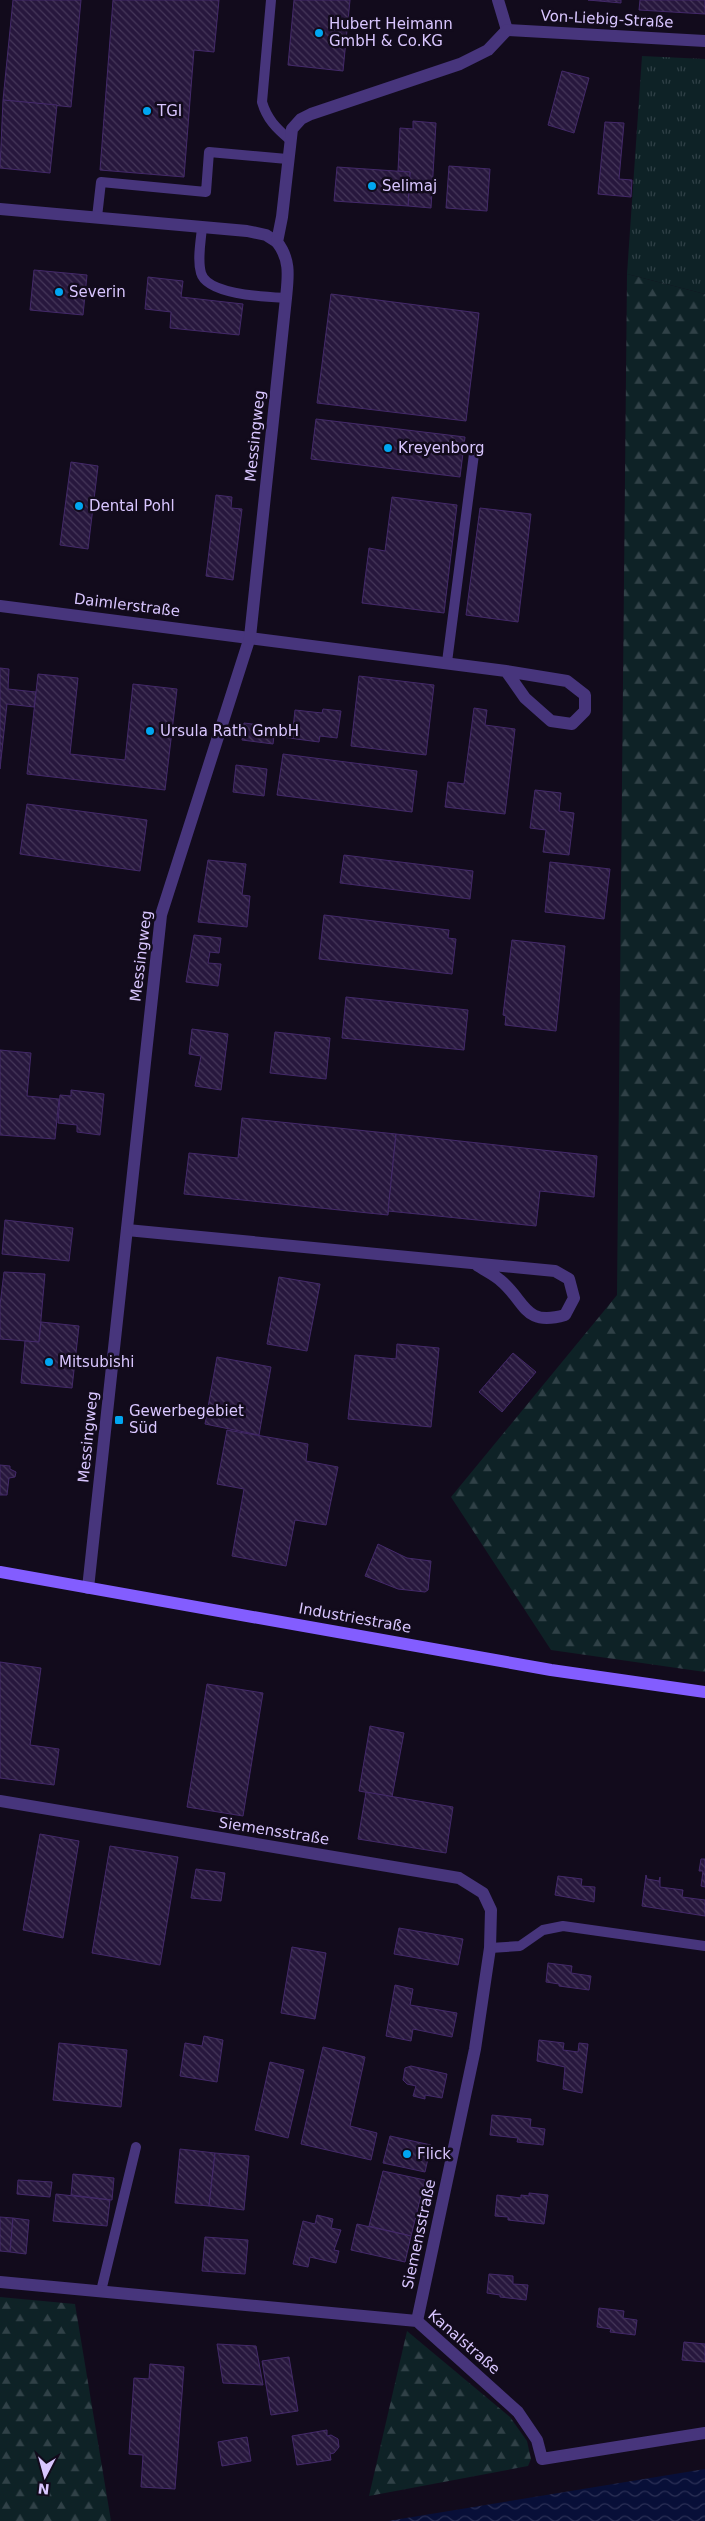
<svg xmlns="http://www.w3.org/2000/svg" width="705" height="2521" font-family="'DejaVu Sans',sans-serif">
  <defs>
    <pattern id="grass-tufts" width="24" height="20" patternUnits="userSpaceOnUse" patternTransform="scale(1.25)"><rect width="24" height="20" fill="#0e2226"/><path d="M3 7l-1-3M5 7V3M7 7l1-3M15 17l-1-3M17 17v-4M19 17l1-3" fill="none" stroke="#304147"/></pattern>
    <pattern id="forest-firs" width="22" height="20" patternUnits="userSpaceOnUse" patternTransform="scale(1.25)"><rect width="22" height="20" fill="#0e2226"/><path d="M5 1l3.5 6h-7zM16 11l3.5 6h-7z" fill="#304147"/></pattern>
    <pattern id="water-waves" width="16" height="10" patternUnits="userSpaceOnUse" patternTransform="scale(1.25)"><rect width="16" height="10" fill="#080f38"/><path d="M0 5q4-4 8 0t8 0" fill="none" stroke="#2b3056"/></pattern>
    <pattern id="building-back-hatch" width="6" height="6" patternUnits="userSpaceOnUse" patternTransform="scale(1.25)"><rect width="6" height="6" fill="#27173d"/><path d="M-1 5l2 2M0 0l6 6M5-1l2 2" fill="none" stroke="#46375a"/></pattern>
  </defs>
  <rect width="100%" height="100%" fill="#120b1c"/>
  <!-- grass -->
  <polygon fill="url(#grass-tufts)" points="642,56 705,59 705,294 627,274"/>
  <!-- forest -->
  <g fill="url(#forest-firs)">
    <polygon points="627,274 705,294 705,1672 551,1650 451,1497 617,1295"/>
    <polygon points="0,2297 75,2304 111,2521 0,2521"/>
    <polygon points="407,2331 510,2417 527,2441 531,2459 528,2466 369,2496"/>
  </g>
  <!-- water -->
  <polygon fill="url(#water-waves)" points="705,2469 705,2521 388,2521"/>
  <!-- building -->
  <g fill="url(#building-back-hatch)" stroke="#432969">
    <polygon points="13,0 81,0 71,107 3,100"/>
    <polygon points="113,0 219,0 214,52 194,50 184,177 100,170"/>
    <polygon points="294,0 350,0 343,71 288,65"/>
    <polygon points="588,0 621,0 621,3"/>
    <polygon points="640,0 705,0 705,14 639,10"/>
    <polygon points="562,71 589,78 574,133 548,125"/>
    <polygon points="3,100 57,105 50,173 0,168"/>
    <polygon points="413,121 436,123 431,208 408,206 410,172 398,171 400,128 413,129"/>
    <polygon points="605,122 624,123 619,179 632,180 631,197 598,194"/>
    <polygon points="449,166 490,169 487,211 446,208"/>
    <polygon points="337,167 410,172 408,206 334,201"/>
    <polygon points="34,270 87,275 83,315 30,310"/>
    <polygon points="148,277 183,281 181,297 243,304 239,335 170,328 171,312 145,309"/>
    <polygon points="331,294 479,313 466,421 317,403"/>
    <polygon points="316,419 465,437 460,477 311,459"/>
    <polygon points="71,462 98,466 88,549 60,545"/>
    <polygon points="216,495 232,497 231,508 242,509 233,580 206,576"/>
    <polygon points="392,497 457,505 444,613 362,603 369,548 385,551"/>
    <polygon points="480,508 531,514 518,622 466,615"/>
    <polygon points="0,668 9,669 8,689 36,692 34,707 7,704 0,769"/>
    <polygon points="38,674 78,678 70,754 125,760 133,684 177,689 165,790 27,774"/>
    <polygon points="359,676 434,685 426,755 351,746"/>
    <polygon points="474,708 487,710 485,725 515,729 505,814 445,807 448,782 464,784"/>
    <polygon points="323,709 341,711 337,738 320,736 319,742 274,736 273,744 242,740 244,723 293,729 295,710 322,713"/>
    <polygon points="283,754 417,771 412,812 277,795"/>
    <polygon points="236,765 267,769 264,796 233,792"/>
    <polygon points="535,790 561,793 559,811 574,813 569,855 543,852 546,830 530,828"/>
    <polygon points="27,804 147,820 140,871 20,854"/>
    <polygon points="344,855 473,871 470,899 340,883"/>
    <polygon points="208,860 246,864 242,895 250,896 247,927 198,922"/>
    <polygon points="550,862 610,869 604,919 545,912"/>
    <polygon points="324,915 449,930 448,938 456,939 452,974 319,959"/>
    <polygon points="194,935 221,938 219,953 210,952 208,963 221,964 218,986 186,982"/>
    <polygon points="512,940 565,946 556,1031 505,1025 506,1016 503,1015"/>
    <polygon points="346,997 468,1010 464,1050 342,1038"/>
    <polygon points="192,1029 228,1034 221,1090 195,1086 201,1056 189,1054"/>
    <polygon points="275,1032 330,1038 326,1079 270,1073"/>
    <polygon points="0,1050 31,1053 27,1096 59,1099 55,1139 0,1135"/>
    <polygon points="71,1090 104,1094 100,1135 77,1132 77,1125 58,1123 60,1095 71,1096"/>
    <polygon points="242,1118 396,1134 388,1215 184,1194 189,1153 238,1158"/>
    <polygon points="396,1134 597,1156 594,1197 540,1191 536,1226 388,1211"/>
    <polygon points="5,1220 73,1228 69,1261 2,1254"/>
    <polygon points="4,1272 45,1274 39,1342 0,1339 0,1305"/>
    <polygon points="279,1277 320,1284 307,1351 267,1344"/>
    <polygon points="41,1322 79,1326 72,1388 21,1383 25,1341 39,1342"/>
    <polygon points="397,1344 439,1348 431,1427 348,1419 355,1355 396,1359"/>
    <polygon points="513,1353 536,1372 502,1412 479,1392"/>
    <polygon points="217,1357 271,1367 259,1435 205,1424"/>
    <polygon points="227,1430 308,1444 306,1461 338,1467 326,1525 295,1520 286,1566 232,1556 244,1489 217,1484"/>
    <polygon points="0,1465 10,1466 10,1469 16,1472 15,1477 9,1478 7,1495 0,1495"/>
    <polygon points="378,1544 407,1558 431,1561 428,1590 425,1592 398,1589 365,1576"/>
    <polygon points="0,1662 41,1668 30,1745 59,1749 54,1785 0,1778"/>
    <polygon points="207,1684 263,1693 243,1816 187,1807"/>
    <polygon points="370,1726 404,1733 392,1797 359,1791"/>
    <polygon points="366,1792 453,1807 446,1853 358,1839"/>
    <polygon points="40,1834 79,1841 63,1938 23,1930"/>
    <polygon points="110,1846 178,1857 160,1965 92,1953"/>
    <polygon points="701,1859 705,1859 705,1887 701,1886 703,1871 699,1871"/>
    <polygon points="196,1869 225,1873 221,1901 191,1898"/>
    <polygon points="646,1875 647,1879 659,1881 660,1877 660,1887 683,1890 682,1897 705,1900 705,1916 642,1906"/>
    <polygon points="558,1876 582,1879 581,1886 595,1887 594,1902 555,1895"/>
    <polygon points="399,1928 463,1939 458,1965 394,1954"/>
    <polygon points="292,1947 326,1953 315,2019 281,2013"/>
    <polygon points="548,1963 572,1966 571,1973 591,1976 589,1990 559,1986 559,1984 546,1982"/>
    <polygon points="395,1985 413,1989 410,2005 457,2013 452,2037 413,2029 411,2041 386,2036"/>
    <polygon points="204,2036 223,2040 217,2082 180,2076 185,2043 202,2046"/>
    <polygon points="539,2040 564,2043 563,2050 578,2052 579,2043 588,2044 582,2093 563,2089 565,2067 537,2061"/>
    <polygon points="59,2043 127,2050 121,2107 53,2100"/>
    <polygon points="323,2047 365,2057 350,2126 377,2133 371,2160 301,2144"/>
    <polygon points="270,2062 304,2070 288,2138 255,2130"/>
    <polygon points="411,2066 447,2074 442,2098 425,2095 425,2099 413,2096 416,2086 407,2084 403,2080 405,2068"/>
    <polygon points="492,2115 531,2119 530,2127 545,2129 543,2145 517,2142 518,2138 490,2135"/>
    <polygon points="390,2136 431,2145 425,2172 383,2163"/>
    <polygon points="180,2149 215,2153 209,2206 175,2203"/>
    <polygon points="215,2153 249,2156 244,2210 209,2206"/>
    <polygon points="383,2171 425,2180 411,2236 369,2226"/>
    <polygon points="73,2174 114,2178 112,2200 71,2195"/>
    <polygon points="18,2180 52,2182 50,2197 17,2194"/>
    <polygon points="529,2193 548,2195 544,2224 508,2220 508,2217 495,2216 497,2195 521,2198 521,2195 529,2196"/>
    <polygon points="56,2194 110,2200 107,2226 53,2221"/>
    <polygon points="317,2215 333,2219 331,2228 341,2230 334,2250 339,2251 336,2263 310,2257 308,2267 293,2264 303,2221 315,2224"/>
    <polygon points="0,2217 13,2218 10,2252 0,2251"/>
    <polygon points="13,2218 29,2220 26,2254 10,2252"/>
    <polygon points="357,2224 411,2236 405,2262 351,2250"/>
    <polygon points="205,2237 248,2240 245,2274 202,2271"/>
    <polygon points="489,2274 513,2276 513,2284 528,2285 526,2300 500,2297 500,2295 487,2293"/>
    <polygon points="599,2308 624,2311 623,2318 637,2320 635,2335 610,2332 611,2329 597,2327"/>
    <polygon points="684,2342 705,2344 705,2362 682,2360"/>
    <polygon points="217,2344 256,2346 263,2385 223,2383"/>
    <polygon points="289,2357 298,2411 271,2415 262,2361"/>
    <polygon points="150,2364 184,2367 175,2489 141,2487 143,2455 129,2454 134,2378 149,2379"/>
    <polygon points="327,2430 327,2436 331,2435 338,2439 339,2447 334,2453 330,2454 331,2460 297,2465 292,2436"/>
    <polygon points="247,2437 251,2461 222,2466 218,2442"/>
  </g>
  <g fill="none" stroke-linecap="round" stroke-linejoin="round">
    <!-- lane -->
    <g stroke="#47357c" stroke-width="10">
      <path d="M 271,0 L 262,102 C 267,119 276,128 289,139"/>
      <polyline points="97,217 101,182 206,192 209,152 287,159"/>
      <path d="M 202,227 C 201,241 197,259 201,273 C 207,295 267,297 286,298"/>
      <polyline points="447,662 474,454"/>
      <polyline points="490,1948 520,1946 543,1930 563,1926 705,1946"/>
      <polyline points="101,2291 136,2147"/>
    </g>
    <!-- street -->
    <g stroke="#47357c" stroke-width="12">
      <polyline points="498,0 507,30"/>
      <polyline points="507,30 705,41"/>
      <polyline points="0,209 247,231 266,235 277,242"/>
      <polyline points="0,606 506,671 567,681 585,695 585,711 572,724 551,721 525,698 506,671"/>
      <path d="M 127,1230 L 555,1271 L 569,1279 L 574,1298 L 565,1315 C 523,1327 526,1301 500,1280 C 493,1274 484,1270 477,1265"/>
      <path d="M 88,1588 L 161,915 L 250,637 L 286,298 C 288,277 291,260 277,242 L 282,217 L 292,129 L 301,119 L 311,114 L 460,64 L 488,50 L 507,30"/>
      <polyline points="0,1801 459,1878 483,1893 491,1910 490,1948 475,2049 417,2321"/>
      <polyline points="0,2282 417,2321 518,2412 537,2440 542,2459 705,2433"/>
    </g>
    <!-- secondary -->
    <polyline stroke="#835dff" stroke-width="12" points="0,1572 551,1670 705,1692"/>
  </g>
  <!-- markers -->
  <g fill="#00a6f1" stroke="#120b1c" stroke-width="2">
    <circle cx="319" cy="33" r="5"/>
    <circle cx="147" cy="111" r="5"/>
    <circle cx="372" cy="186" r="5"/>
    <circle cx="59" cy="292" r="5"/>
    <circle cx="388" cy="448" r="5"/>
    <circle cx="79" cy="506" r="5"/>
    <circle cx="150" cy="731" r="5"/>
    <circle cx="49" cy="1362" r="5"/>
    <rect x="114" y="1415" width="10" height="10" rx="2.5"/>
    <circle cx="407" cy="2154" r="5"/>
  </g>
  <g text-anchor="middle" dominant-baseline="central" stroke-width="5" stroke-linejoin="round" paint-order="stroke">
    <!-- street labels -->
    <g font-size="15" fill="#d9c6ff" stroke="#120b1c">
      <text transform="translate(607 19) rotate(3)">Von-Liebig-Straße</text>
      <text transform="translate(255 436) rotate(-84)">Messingweg</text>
      <text transform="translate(127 605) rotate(7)">Daimlerstraße</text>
      <text transform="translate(141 956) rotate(-83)">Messingweg</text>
      <text transform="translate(88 1437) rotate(-84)">Messingweg</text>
      <text transform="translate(355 1618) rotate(10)">Industriestraße</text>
      <text transform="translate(274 1831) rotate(9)">Siemensstraße</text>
      <text transform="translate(419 2234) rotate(-78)">Siemensstraße</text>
      <text transform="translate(464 2342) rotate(41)">Kanalstraße</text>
    </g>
    <!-- poi labels -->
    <g font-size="15" fill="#d9c6ff" stroke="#120b1c" text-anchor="start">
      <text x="329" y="24">Hubert Heimann<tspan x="329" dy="17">GmbH &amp; Co.KG</tspan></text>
      <text x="157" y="111">TGI</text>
      <text x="382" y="186">Selimaj</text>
      <text x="69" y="292">Severin</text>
      <text x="398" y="448">Kreyenborg</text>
      <text x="89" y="506">Dental Pohl</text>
      <text x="160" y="731">Ursula Rath GmbH</text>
      <text x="59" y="1362">Mitsubishi</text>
      <text x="129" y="1411">Gewerbegebiet<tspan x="129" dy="17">Süd</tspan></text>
      <text x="417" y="2154">Flick</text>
    </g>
  </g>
  <!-- north arrow -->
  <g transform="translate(45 2476) rotate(186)" stroke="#120b1c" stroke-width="4" paint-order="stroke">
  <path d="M0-4L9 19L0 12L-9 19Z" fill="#d9c6ff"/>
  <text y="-8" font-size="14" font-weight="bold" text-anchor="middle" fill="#d9c6ff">N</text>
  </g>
</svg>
